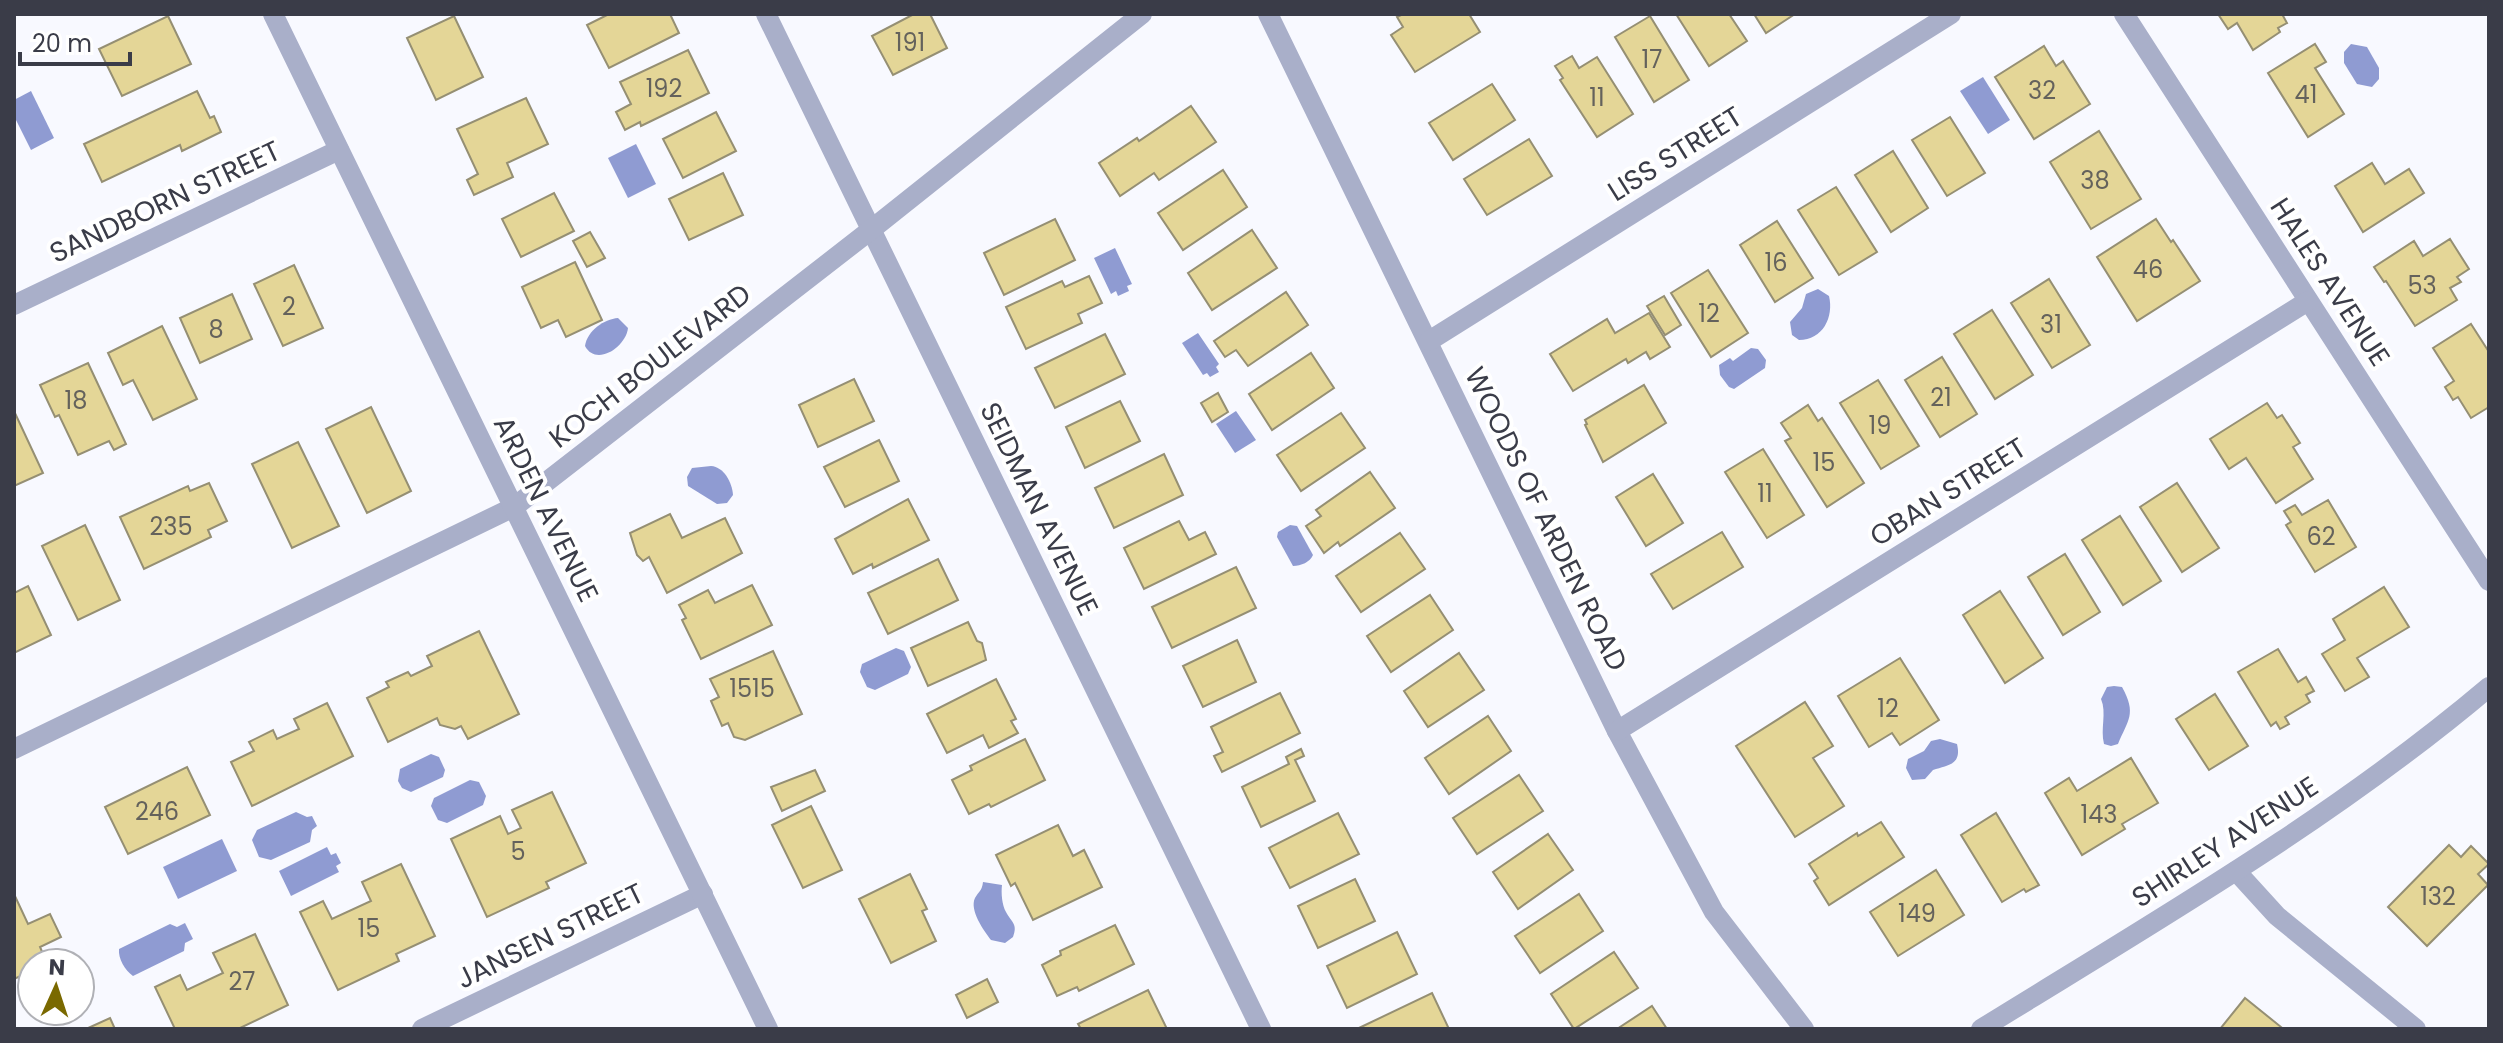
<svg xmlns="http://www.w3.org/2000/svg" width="2503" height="1043" font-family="Poppins,sans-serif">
  <rect width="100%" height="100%" fill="#f8f9ff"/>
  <!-- water -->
  <g fill="#8f9bd2">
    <polygon points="2351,44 2367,47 2379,68 2379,79 2372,87 2357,84 2344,63 2344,52"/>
    <polygon points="1983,77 2010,120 1988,134 1960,91"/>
    <polygon points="31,91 54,138 31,150 14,116 14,100"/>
    <polygon points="636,144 656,184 628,198 608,158"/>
    <polygon points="1115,248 1132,284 1127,286 1129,291 1118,296 1116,291 1111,294 1094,258"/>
    <path d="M 1818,289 L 1829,296 C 1834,317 1823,340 1799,340 L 1792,335 L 1790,322 L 1802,308 L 1806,294 Z"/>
    <path d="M 618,318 L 628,328 C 626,347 596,367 585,346 C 587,331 604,319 618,318 Z"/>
    <polygon points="1198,333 1219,364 1216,367 1219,372 1210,377 1207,373 1203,375 1182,343"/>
    <polygon points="1751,348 1758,349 1766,360 1765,368 1734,389 1729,387 1720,375 1719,365 1730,358 1733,361"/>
    <polygon points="1236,411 1256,440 1235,453 1216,424"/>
    <path d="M 711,466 C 724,467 732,482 733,495 L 727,503 L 717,504 L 688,486 L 687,477 L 692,468 Z"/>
    <path d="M 1290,525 L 1297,526 L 1313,555 C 1310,562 1301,566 1293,566 L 1277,537 L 1278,532 Z"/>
    <polygon points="896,648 904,651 911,667 908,674 875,690 867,687 860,672 862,664"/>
    <path d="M 2114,686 L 2122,687 C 2137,714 2128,720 2118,744 L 2111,746 L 2104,744 C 2100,729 2107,713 2101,699 L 2107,687 Z"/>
    <path d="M 1940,739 L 1957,744 C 1962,765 1948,765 1933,770 L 1925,779 L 1912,780 L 1906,768 L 1908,759 L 1924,751 L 1931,741 Z"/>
    <polygon points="431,754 439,757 445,770 443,777 411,792 402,788 398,781 400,769"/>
    <polygon points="470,780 479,782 486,796 483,805 447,823 438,820 431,806 434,798"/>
    <polygon points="296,812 307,817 312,816 317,826 312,830 310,842 271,860 259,857 252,840 257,830"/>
    <polygon points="222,839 237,871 178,899 163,867"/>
    <polygon points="327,847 331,855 336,853 341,863 336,866 339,872 291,896 279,871"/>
    <path d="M 983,882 L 1002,885 C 1001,893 1002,905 1006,912 C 1012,923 1018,924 1013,937 L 1005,943 L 991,940 C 984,931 969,910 975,898 C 979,891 982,891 983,882 Z"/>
    <path d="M 185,923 L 193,939 L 185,943 L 184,951 L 133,976 C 125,970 118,959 119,949 L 170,924 L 177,927 Z"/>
  </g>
  <!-- building -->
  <g fill="#e4d697" stroke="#958f73" stroke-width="2">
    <polygon points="609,14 670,14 679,33 609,68 587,25"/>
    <polygon points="914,14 930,14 947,48 893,75 872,36"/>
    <polygon points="1403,14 1469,14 1480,32 1415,72 1391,35 1403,27 1397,17"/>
    <polygon points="1676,14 1729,14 1747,41 1709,66"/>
    <polygon points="1754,14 1795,14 1766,33"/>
    <polygon points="2218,14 2282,14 2287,23 2278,28 2280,32 2253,50 2237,23 2228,29"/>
    <polygon points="168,16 191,64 122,96 99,49"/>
    <polygon points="454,16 483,77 436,100 407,38"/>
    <polygon points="1650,16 1689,80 1654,102 1615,37"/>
    <polygon points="2315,44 2326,62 2315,68 2344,114 2308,137 2268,73"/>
    <polygon points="2044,46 2056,66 2063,61 2090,104 2034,139 1995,77"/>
    <polygon points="688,50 709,93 641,126 640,122 625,130 616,112 631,104 620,82"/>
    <polygon points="1572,56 1579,68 1597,57 1633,114 1597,137 1560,80 1563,78 1555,66"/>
    <polygon points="1492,84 1515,120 1453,160 1429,123"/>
    <polygon points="197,91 210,118 214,116 221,132 182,151 180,145 102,182 84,144"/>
    <polygon points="526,98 548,144 507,163 513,177 474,195 467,180 478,174 457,129"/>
    <polygon points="1191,106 1216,142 1159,180 1154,173 1120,196 1099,163 1137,138 1139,141"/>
    <polygon points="716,112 736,151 683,178 663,139"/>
    <polygon points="1950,117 1985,173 1947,196 1912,140"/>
    <polygon points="2099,131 2141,199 2091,229 2050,162"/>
    <polygon points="1529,139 1552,176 1487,215 1464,179"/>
    <polygon points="1893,151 1928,208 1891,232 1855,175"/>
    <polygon points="2372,163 2385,184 2409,169 2424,193 2363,232 2335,186"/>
    <polygon points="1223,170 1247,207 1183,250 1158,213"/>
    <polygon points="723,173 743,215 689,240 669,199"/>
    <polygon points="1836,187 1877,252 1839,275 1798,210"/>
    <polygon points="554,193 574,231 521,257 502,219"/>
    <polygon points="1055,219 1075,260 1004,295 984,253"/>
    <polygon points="2156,219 2171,242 2173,240 2200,281 2137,321 2097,257"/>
    <polygon points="1777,221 1813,278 1775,302 1740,245"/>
    <polygon points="1252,230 1277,268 1212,310 1188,273"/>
    <polygon points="590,232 605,258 587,267 573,241"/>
    <polygon points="2450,239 2469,269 2457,277 2461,282 2450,288 2457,300 2415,326 2386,281 2384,282 2374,267 2414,241 2423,256"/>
    <polygon points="575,262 602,320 566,337 558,320 541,328 522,287"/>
    <polygon points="294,265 323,328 283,346 254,284"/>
    <polygon points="1708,270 1748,333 1711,357 1671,293"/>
    <polygon points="1089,276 1102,303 1078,314 1082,323 1026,349 1006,307 1062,281 1065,287"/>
    <polygon points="2049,279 2090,345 2052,368 2011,303"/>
    <polygon points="1286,292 1308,325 1248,366 1236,350 1225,357 1214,341"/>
    <polygon points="232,294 252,339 200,363 180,318"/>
    <polygon points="1664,296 1681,325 1665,335 1647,306"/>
    <polygon points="1992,310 2033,375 1995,399 1954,334"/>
    <polygon points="1649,313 1670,347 1650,359 1646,352 1628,363 1626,359 1573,391 1550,354 1607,319 1615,333"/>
    <polygon points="2471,324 2489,352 2489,407 2471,418 2458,397 2453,400 2445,387 2454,381 2433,348"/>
    <polygon points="162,326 197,399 153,420 133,380 123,385 108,353"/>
    <polygon points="1105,334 1125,374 1055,408 1035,368"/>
    <polygon points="1311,353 1334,388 1272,430 1249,394"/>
    <polygon points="1942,357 1977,414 1940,437 1905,380"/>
    <polygon points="88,363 126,444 114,450 109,441 78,455 59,415 55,417 40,385"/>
    <polygon points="854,379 874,421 818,447 799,405"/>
    <polygon points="1878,380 1919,446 1881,469 1840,403"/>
    <polygon points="1644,385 1666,423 1603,462 1585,425 1587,424 1585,420"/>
    <polygon points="1218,393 1228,412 1212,422 1201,403"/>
    <polygon points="1120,401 1140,441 1085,468 1066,427"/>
    <polygon points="2267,403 2277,418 2282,415 2300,443 2293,447 2313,479 2276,503 2246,458 2229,469 2210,439"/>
    <polygon points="1808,405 1818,421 1822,418 1864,483 1827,507 1785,441 1791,438 1781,423"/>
    <polygon points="371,407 411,491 367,513 326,429"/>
    <polygon points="14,411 43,473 14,486"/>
    <polygon points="1341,413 1365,448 1301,491 1277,455"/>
    <polygon points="879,440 899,481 845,507 824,467"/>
    <polygon points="298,442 339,526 292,548 252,464"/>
    <polygon points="1763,449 1804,515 1767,538 1725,472"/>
    <polygon points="1164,454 1183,495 1114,528 1095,488"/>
    <polygon points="1370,472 1395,508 1340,546 1338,542 1324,553 1306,526 1321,516 1316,510"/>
    <polygon points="1653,474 1683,523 1646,546 1616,497"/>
    <polygon points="209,483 227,521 208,530 211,537 144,569 120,517 188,486 190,491"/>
    <polygon points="2177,483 2219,548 2182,572 2140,507"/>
    <polygon points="908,499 929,540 873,568 872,564 853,574 835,539"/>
    <polygon points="2328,500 2356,547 2315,572 2286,525 2291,522 2284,511 2295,505 2302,515"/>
    <polygon points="670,514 682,538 725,518 742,553 667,593 649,557 643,561 637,555 630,533"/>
    <polygon points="2120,516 2161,581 2123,605 2082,540"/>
    <polygon points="1179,521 1189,540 1205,532 1216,554 1144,589 1124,548"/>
    <polygon points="85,525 120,600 78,620 42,546"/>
    <polygon points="1722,532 1743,567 1673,609 1651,574"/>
    <polygon points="1400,533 1425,569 1361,612 1336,576"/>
    <polygon points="2065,554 2100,612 2063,635 2028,577"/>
    <polygon points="938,559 958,600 888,634 868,593"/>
    <polygon points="1236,567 1256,608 1172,648 1152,607"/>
    <polygon points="752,585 772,625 701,659 682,620 686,618 679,605 708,590 715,603"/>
    <polygon points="28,586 51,635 14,653 14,593"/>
    <polygon points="2384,587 2409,627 2357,658 2369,677 2345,691 2322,654 2345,640 2333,619"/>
    <polygon points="2000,591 2043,658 2005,683 1963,615"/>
    <polygon points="1430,595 1453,630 1391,672 1367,636"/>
    <polygon points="968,622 977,641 982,643 986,660 928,686 911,648"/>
    <polygon points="479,631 519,714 468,739 461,726 455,729 440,725 437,718 388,742 367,698 389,687 386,682 408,672 411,676 432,666 427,656"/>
    <polygon points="1237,640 1256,682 1203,707 1183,666"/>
    <polygon points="2278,649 2298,682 2306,677 2314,691 2306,695 2310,702 2285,717 2289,724 2280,729 2276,722 2271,726 2238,672"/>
    <polygon points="773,651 802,714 745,740 734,737 728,723 722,726 711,701 719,697 710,679"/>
    <polygon points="1459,653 1484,690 1428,727 1404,691"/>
    <polygon points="1900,658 1939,720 1900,745 1892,733 1869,747 1838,696"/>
    <polygon points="996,679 1016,719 1011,721 1018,733 989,748 983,735 947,753 927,714"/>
    <polygon points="1280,693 1300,733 1222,772 1214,756 1223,752 1211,727"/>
    <polygon points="2215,694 2248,746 2209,770 2176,719"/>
    <polygon points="1805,702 1833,746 1813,758 1844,806 1795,837 1736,746"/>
    <polygon points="327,703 353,756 252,806 231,762 254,751 249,742 273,730 277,739 299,729 294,719"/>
    <polygon points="1488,716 1511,751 1449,794 1425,758"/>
    <polygon points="1025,739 1045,780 991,807 989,804 969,814 952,780 972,770 970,766"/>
    <polygon points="1301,749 1304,756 1295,760 1315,801 1261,827 1242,787 1289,764 1286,757"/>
    <polygon points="2131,758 2158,803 2122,824 2125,829 2082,855 2045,793 2069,778 2077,791"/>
    <polygon points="187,767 210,815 128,854 105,807"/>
    <polygon points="815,770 825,791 782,811 771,787"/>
    <polygon points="1519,775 1543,811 1477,854 1453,818"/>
    <polygon points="552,792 586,863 546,882 549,888 487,917 451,839 500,816 508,834 521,828 512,810"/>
    <polygon points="811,806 842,870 803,888 772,825"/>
    <polygon points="1338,813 1359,854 1290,888 1269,848"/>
    <polygon points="1996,813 2039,885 2026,892 2024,889 2002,902 1961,835"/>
    <polygon points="1881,822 1904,857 1829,905 1814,881 1818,878 1809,864 1857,833 1858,836"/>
    <polygon points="1058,825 1073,856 1084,850 1102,887 1033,920 1015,883 1011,886 996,855"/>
    <polygon points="1548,834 1573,870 1518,909 1493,872"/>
    <polygon points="2449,845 2461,857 2471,846 2489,864 2478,874 2488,885 2427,946 2388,907"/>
    <polygon points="401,864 435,936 396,954 399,961 338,990 300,912 323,901 332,919 371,901 362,882"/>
    <polygon points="1936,870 1964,915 1898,956 1870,912"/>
    <polygon points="910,874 927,909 922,911 936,941 891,963 859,899"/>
    <polygon points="1355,879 1375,921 1318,948 1298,906"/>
    <polygon points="14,894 28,924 50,914 61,937 40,947 47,963 32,963 32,971 14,979"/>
    <polygon points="1579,894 1603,931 1540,973 1515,936"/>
    <polygon points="1115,925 1134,964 1079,991 1077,987 1057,996 1042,965 1061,955 1060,951"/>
    <polygon points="1397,932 1417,974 1347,1008 1327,966"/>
    <polygon points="255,934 288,1005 238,1029 175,1029 155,987 180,975 187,990 223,973 213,953"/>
    <polygon points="1614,952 1638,988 1574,1029 1551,994"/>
    <polygon points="987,979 998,1002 967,1018 956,995"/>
    <polygon points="1148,990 1167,1029 1081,1029 1078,1024"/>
    <polygon points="1432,993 1449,1029 1359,1029 1359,1028"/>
    <polygon points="2245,998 2281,1027 2279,1029 2220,1029"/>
    <polygon points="1652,1006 1667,1029 1617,1029"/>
    <polygon points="110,1018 115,1029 86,1029"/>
  </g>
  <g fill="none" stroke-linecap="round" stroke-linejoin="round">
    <!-- minor -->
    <g stroke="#a9afc9" stroke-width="20">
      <polyline points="766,14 1261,1029"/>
      <polyline points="1268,14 1617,731 1714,912 1804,1029"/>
      <polyline points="2124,14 2489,581"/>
      <polyline points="14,305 339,150"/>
      <polyline points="1429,341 1951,14"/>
      <polyline points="1617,731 2308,301"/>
      <polyline points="14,749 514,507 872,229 1142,14"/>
      <polyline points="2236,871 2277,916 2416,1029"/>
      <polyline points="422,1029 703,894"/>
      <path d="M 1981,1029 C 2154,922 2333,819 2489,687"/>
    </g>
    <!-- tertiary -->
    <polyline stroke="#a9afc9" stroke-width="20" points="273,14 768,1029"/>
  </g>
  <g text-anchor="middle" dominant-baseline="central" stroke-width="8" stroke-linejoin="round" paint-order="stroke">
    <!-- number labels -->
    <g font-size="24" fill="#64625c">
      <text x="910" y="42">191</text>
      <text x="1652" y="59">17</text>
      <text x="664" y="88">192</text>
      <text x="2042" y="90">32</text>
      <text x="2306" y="94">41</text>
      <text x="1597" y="97">11</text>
      <text x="2095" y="180">38</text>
      <text x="1776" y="262">16</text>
      <text x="2148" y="269">46</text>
      <text x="2422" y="285">53</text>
      <text x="289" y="306">2</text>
      <text x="1709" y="313">12</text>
      <text x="2051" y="324">31</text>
      <text x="216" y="329">8</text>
      <text x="1941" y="397">21</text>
      <text x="76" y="400">18</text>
      <text x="1880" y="425">19</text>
      <text x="1824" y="462">15</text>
      <text x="1765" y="493">11</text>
      <text x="171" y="526">235</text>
      <text x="2321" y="536">62</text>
      <text x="752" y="688">1515</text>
      <text x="1888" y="708">12</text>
      <text x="157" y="811">246</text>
      <text x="2099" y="814">143</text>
      <text x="518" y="851">5</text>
      <text x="2438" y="896">132</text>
      <text x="1917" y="913">149</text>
      <text x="369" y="928">15</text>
      <text x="242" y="981">27</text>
    </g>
    <!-- street labels -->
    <g font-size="28" fill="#3a3c48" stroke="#fff">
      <text transform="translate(1675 154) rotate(-32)">LISS STREET</text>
      <text transform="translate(165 202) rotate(-25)">SANDBORN STREET</text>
      <text transform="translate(2330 282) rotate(57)">HALES AVENUE</text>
      <text transform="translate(650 366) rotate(-38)">KOCH BOULEVARD</text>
      <text transform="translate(1948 492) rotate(-32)">OBAN STREET</text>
      <text transform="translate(546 509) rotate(64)">ARDEN AVENUE</text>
      <text transform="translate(1039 509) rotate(64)">SEIDMAN AVENUE</text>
      <text transform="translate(1546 519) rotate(64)">WOODS OF ARDEN ROAD</text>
      <text transform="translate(2225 842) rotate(-33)">SHIRLEY AVENUE</text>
      <text transform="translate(550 936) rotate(-26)">JANSEN STREET</text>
    </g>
  </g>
  <!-- border -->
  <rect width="2503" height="1043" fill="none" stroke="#3a3c48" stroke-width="32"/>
  <!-- north arrow -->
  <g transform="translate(56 987) rotate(3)"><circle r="38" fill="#ffffff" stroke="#b0b1b6" stroke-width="2"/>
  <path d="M0-6L14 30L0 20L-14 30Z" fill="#7a6900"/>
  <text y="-12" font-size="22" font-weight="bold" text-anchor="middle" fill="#3a3c48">N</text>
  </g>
  <!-- scale -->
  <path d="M20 52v12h110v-12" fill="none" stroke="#3a3c48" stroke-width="4"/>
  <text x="32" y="52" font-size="24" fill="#3a3c48" stroke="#ffffff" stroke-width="6" paint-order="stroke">20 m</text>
</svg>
